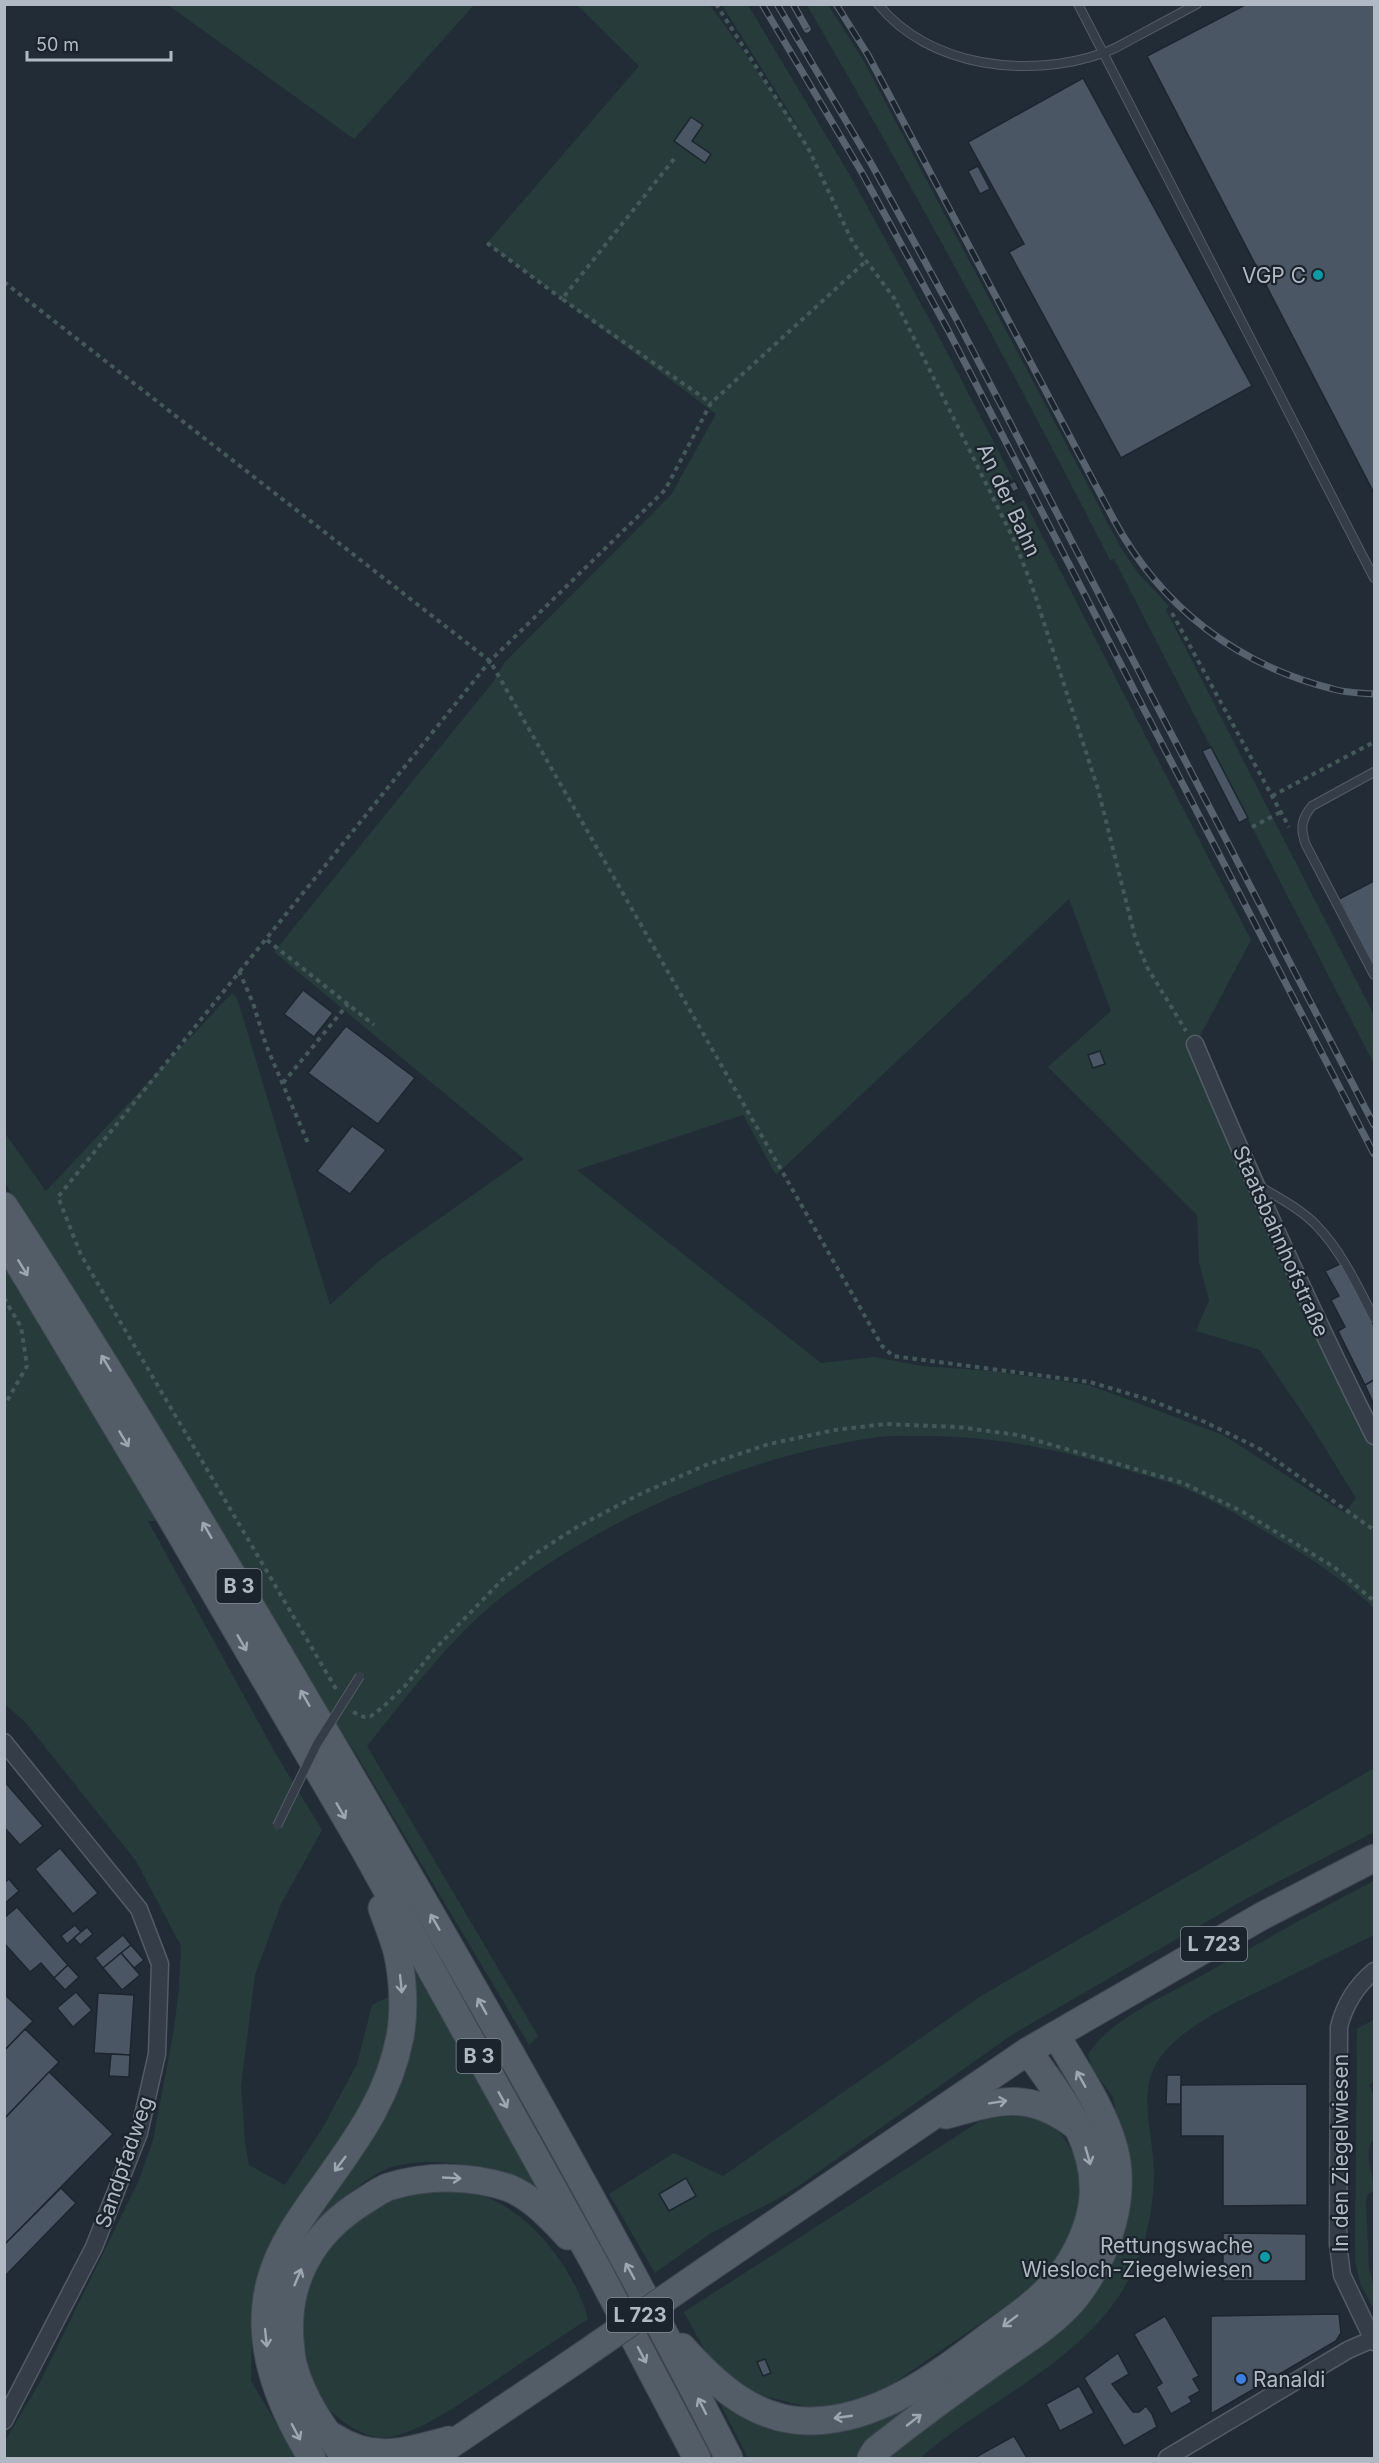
<svg xmlns="http://www.w3.org/2000/svg" width="1379" height="2463" font-family="Inter,sans-serif">
  <rect width="100%" height="100%" fill="#222c37"/>
  <!-- green -->
  <g fill="#273b3b" fill-rule="evenodd">
    <polygon points="168,5 474,5 354,139"/>
    <path d="M 577,5 L 710,5 L 804,136 L 722,5 L 748,5 L 851,177 L 938,335 L 1013,479 L 1007,483 L 1018,503 L 1024,500 L 1031,514 L 1251,940 L 1199,1038 L 1299,1293 L 1374,1446 L 1374,1608 C 1347,1583 1318,1563 1286,1544 C 1252,1523 1216,1501 1179,1486 C 1161,1479 1142,1475 1123,1469 C 1058,1449 993,1436 924,1436 C 909,1436 893,1435 878,1437 C 746,1456 609,1515 503,1596 C 451,1636 408,1696 367,1746 L 538,2036 L 529,2045 L 356,1754 L 320,1701 L 47,1248 L 5,1183 L 4,1132 L 46,1191 L 232,993 L 237,998 L 330,1305 L 379,1261 L 524,1159 L 274,952 L 493,682 L 505,662 L 671,495 L 716,414 L 487,243 L 639,66 ZM 1069,899 L 1111,1011 L 1048,1067 L 1197,1215 L 1199,1263 L 1209,1300 L 1196,1331 L 1260,1350 L 1310,1424 L 1356,1498 L 1345,1513 L 1223,1435 L 1089,1385 L 992,1371 L 922,1366 L 874,1357 L 821,1363 L 577,1170 L 743,1115 L 776,1175 Z"/>
    <path d="M 807,5 L 828,5 L 862,58 L 1121,548 L 1138,573 L 1169,606 L 1166,610 L 1374,1015 L 1374,1064 L 1114,559 L 1110,560 C 1014,372 913,187 807,5 Z"/>
    <polygon points="5,1259 160,1521 148,1521 277,1756 322,1830 281,1904 255,1975 241,2086 245,2142 249,2165 285,2185 322,2129 357,2064 372,2005 390,1996 389,2032 373,2087 252,2332 251,2381 297,2458 5,2458 5,2441 40,2382 139,2180 153,2140 174,2029 179,1988 181,1946 136,1861 26,1723 5,1704"/>
    <polygon points="1374,1768 1374,1832 1251,1896 1013,2034 800,2185 776,2200 711,2233 655,2273 609,2194 674,2153 723,2176 981,1996"/>
    <path d="M 1374,1881 L 1374,1935 C 1340,1951 1306,1968 1272,1985 C 1235,2003 1184,2024 1159,2059 C 1137,2091 1153,2134 1154,2170 C 1154,2216 1143,2260 1117,2299 C 1067,2370 983,2403 920,2458 L 883,2458 L 956,2400 L 1126,2169 L 1113,2097 L 1091,2067 L 1088,2054 C 1111,2019 1165,1996 1201,1976 C 1258,1944 1315,1911 1374,1881 Z"/>
    <path d="M 416,1961 L 539,2182 L 538,2196 C 494,2168 447,2155 395,2166 C 382,2169 367,2180 356,2188 C 306,2223 273,2274 275,2337 C 277,2384 306,2421 332,2458 L 322,2458 C 272,2391 250,2316 295,2238 C 312,2209 339,2187 357,2159 C 376,2129 400,2087 409,2052 C 413,2035 410,1985 408,1966 Z"/>
    <path d="M 1373,2020 L 1374,2081 L 1369,2085 L 1374,2096 L 1374,2139 C 1362,2151 1374,2175 1374,2191 L 1368,2194 L 1366,2201 L 1369,2268 L 1374,2287 L 1374,2310 L 1360,2283 L 1355,2262 L 1357,2029 Z"/>
    <polygon points="1058,2067 1062,2068 1087,2108 1106,2222 861,2458 748,2458 714,2392 740,2410 898,2409 1095,2231 1055,2068"/>
    <polygon points="1003,2112 1046,2121 1062,2135 1076,2157 1083,2181 1076,2215 1064,2250 1045,2275 1009,2304 885,2389 846,2404 812,2408 756,2394 729,2377 705,2351 684,2312 980,2121"/>
    <path d="M 427,2190 C 439,2190 453,2189 464,2191 C 522,2199 574,2266 588,2319 C 555,2341 522,2362 490,2384 C 459,2404 426,2429 390,2437 C 376,2440 359,2432 348,2425 C 297,2391 289,2328 312,2275 C 318,2264 324,2249 333,2240 C 360,2212 390,2199 427,2190 Z"/>
  </g>
  <!-- building -->
  <g fill="#4a5663" stroke="#1d252f" stroke-width="1.5">
    <polygon points="1247,4 1374,4 1374,493 1147,56"/>
    <polygon points="1083,78 1252,386 1121,458 1009,252 1024,244 968,142"/>
    <polygon points="691,117 703,125 692,141 711,154 705,163 674,141"/>
    <polygon points="978,166 990,189 980,194 968,171"/>
    <polygon points="1015,481 1019,489 1013,492 1009,484"/>
    <polygon points="1211,747 1248,818 1239,823 1202,751"/>
    <polygon points="1374,881 1374,968 1339,899"/>
    <polygon points="303,990 333,1013 314,1037 284,1014"/>
    <polygon points="346,1026 415,1078 378,1124 308,1073"/>
    <polygon points="1100,1051 1105,1064 1093,1068 1088,1055"/>
    <polygon points="352,1126 386,1150 350,1194 317,1171"/>
    <polygon points="1342,1263 1374,1326 1374,1380 1365,1385 1338,1331 1345,1327 1331,1300 1339,1296 1325,1271"/>
    <polygon points="1374,1380 1374,1405 1365,1385"/>
    <polygon points="4,1781 43,1826 20,1845 4,1827"/>
    <polygon points="60,1848 98,1893 73,1914 35,1869"/>
    <polygon points="9,1879 19,1891 4,1904 4,1883"/>
    <polygon points="17,1907 68,1965 54,1978 41,1963 30,1972 4,1943 4,1918"/>
    <polygon points="75,1925 81,1932 67,1944 61,1936"/>
    <polygon points="87,1927 93,1934 80,1945 74,1938"/>
    <polygon points="123,1935 131,1945 103,1968 95,1958"/>
    <polygon points="131,1945 144,1960 134,1968 121,1953"/>
    <polygon points="121,1953 140,1975 122,1990 103,1968"/>
    <polygon points="68,1965 79,1977 65,1990 54,1978"/>
    <polygon points="76,1992 92,2010 73,2027 57,2008"/>
    <polygon points="98,1993 134,1995 130,2055 94,2053"/>
    <polygon points="4,1994 33,2021 4,2051"/>
    <polygon points="25,2029 59,2062 4,2119 4,2051"/>
    <polygon points="111,2054 130,2055 129,2077 109,2076"/>
    <polygon points="49,2072 113,2134 4,2245 4,2119"/>
    <polygon points="1167,2075 1181,2075 1181,2104 1166,2104"/>
    <polygon points="1307,2084 1307,2205 1223,2206 1223,2136 1181,2136 1181,2085"/>
    <polygon points="686,2178 696,2196 669,2211 659,2194"/>
    <polygon points="61,2188 76,2203 4,2277 4,2245"/>
    <polygon points="1223,2233 1306,2234 1306,2281 1223,2281"/>
    <polygon points="1339,2314 1341,2333 1336,2341 1211,2414 1211,2316"/>
    <polygon points="1165,2316 1199,2376 1193,2379 1200,2391 1189,2397 1192,2402 1171,2414 1156,2387 1162,2383 1134,2334"/>
    <polygon points="1118,2353 1129,2374 1112,2384 1133,2412 1139,2412 1146,2406 1152,2414 1157,2427 1124,2446 1084,2378"/>
    <polygon points="765,2359 771,2373 763,2376 757,2362"/>
    <polygon points="1079,2386 1094,2413 1060,2431 1046,2404"/>
    <polygon points="1014,2436 1027,2458 974,2458"/>
  </g>
  <g fill="none" stroke-linecap="round" stroke-linejoin="round">
    <defs>
      <g id="service">
        <path d="M 878,4 C 929,68 1030,79 1103,53 C 1113,50 1123,44 1132,39 C 1154,27 1175,16 1197,4"/>
        <polyline points="1078,4 1374,578"/>
        <path d="M 1374,772 L 1312,806 C 1301,819 1300,829 1306,845 L 1374,975"/>
        <path d="M 1259,1186 C 1279,1198 1301,1209 1317,1226 C 1342,1252 1358,1287 1374,1318"/>
      </g>
      <g id="minor">
        <path d="M 1195,1044 C 1251,1177 1309,1307 1374,1436"/>
        <polyline points="4,1742 139,1909 160,1964 157,2054 139,2133 94,2247 4,2421"/>
        <path d="M 1374,1971 C 1356,1986 1345,2003 1339,2027 L 1338,2244 L 1342,2275 L 1374,2342"/>
        <polyline points="1167,2458 1348,2350 1373,2339"/>
      </g>
      <g id="primary">
        <path d="M 4,1206 C 125,1391 236,1581 348,1771 C 480,1997 610,2225 729,2458"/>
        <polyline points="4,1239 173,1521 363,1847 596,2266 697,2458"/>
        <path d="M 946,2115 C 999,2100 1029,2090 1076,2126"/>
        <polyline points="705,2271 1028,2051 1262,1916 1374,1858"/>
        <path d="M 682,2347 C 716,2385 756,2422 811,2421 C 879,2420 936,2376 988,2337 C 1013,2319 1041,2300 1060,2276 C 1077,2255 1091,2224 1093,2197 C 1097,2140 1059,2095 1028,2051"/>
        <path d="M 332,2436 C 374,2463 403,2452 449,2440"/>
        <path d="M 312,2458 C 279,2405 253,2342 271,2279 C 281,2243 306,2210 327,2181 C 360,2135 389,2094 400,2037 C 405,2011 403,1977 397,1951 C 393,1937 387,1922 382,1908"/>
        <path d="M 346,2458 C 324,2430 302,2399 293,2364 C 291,2357 291,2348 290,2341 C 285,2281 313,2232 364,2201 C 372,2196 380,2190 388,2187 C 427,2175 470,2175 509,2188 C 532,2197 552,2219 568,2236"/>
        <polyline points="431,2458 576,2360"/>
        <path d="M 871,2458 L 876,2450 C 914,2420 953,2391 993,2363 C 1021,2343 1056,2323 1078,2294 C 1108,2254 1127,2198 1114,2148 C 1103,2108 1077,2071 1056,2035"/>
      </g>
    </defs>
    <!-- service casing -->
    <use href="#service" stroke="#535c66" stroke-width="10"/>
    <!-- minor casing -->
    <use href="#minor" stroke="#535c66" stroke-width="19"/>
    <!-- primary casing -->
    <use href="#primary" stroke="#3f4751" stroke-width="29"/>
    <!-- path -->
    <g stroke="#45585a" stroke-width="4" stroke-dasharray="4.5 4.5" stroke-linecap="butt">
      <polyline points="716,4 808,148 853,243 894,298 1013,538 1031,583 1098,789 1135,937 1147,967 1186,1031"/>
      <polyline points="674,159 562,299 711,403"/>
      <polyline points="487,243 562,299"/>
      <polyline points="4,282 490,661 882,1346 893,1356 1090,1382 1150,1400 1205,1422 1260,1449 1374,1530"/>
      <polyline points="1172,613 1289,827"/>
      <polyline points="1272,796 1374,742"/>
      <polyline points="1252,827 1281,812"/>
      <polyline points="267,940 374,1025"/>
      <polyline points="239,971 253,1003 266,1045 308,1143"/>
      <polyline points="283,1083 348,1004"/>
      <polyline points="4,1298 21,1327 27,1366 4,1406"/>
      <polyline points="336,1689 81,1255 58,1197 490,661 665,490 711,403 865,262"/>
      <polyline points="353,1712 364,1717 371,1716 383,1707 405,1686 434,1650 502,1580 535,1554 577,1527 638,1495 706,1465 769,1444 835,1430 885,1424 958,1427 1018,1435 1183,1483 1243,1512 1334,1567 1374,1601"/>
    </g>
    <!-- service -->
    <use href="#service" stroke="#353e48" stroke-width="8"/>
    <!-- minor -->
    <use href="#minor" stroke="#353e48" stroke-width="16"/>
    <!-- primary -->
    <use href="#primary" stroke="#535d68" stroke-width="27"/>
    <defs>
      <g id="rail">
        <polyline points="762,4 861,171 948,330 1374,1154"/>
        <polyline points="777,4 872,165 959,324 1374,1125"/>
        <polyline points="793,4 807,29"/>
        <path d="M 836,4 L 868,55 L 1114,520 C 1161,607 1237,665 1333,689 C 1346,693 1361,693 1374,694"/>
      </g>
    </defs>
    <!-- rail casing -->
    <use href="#rail" stroke="#57626f" stroke-width="7"/>
    <!-- rail -->
    <use href="#rail" stroke="#1b232d" stroke-width="4.5" stroke-dasharray="14" stroke-linecap="butt"/>
    <defs>
      <polyline id="service-bridge" points="277,1826 317,1744 360,1676"/>
      <polyline id="primary-bridge" points="576,2360 705,2271"/>
    </defs>
    <!-- service-bridge casing -->
    <use href="#service-bridge" stroke="#535c66" stroke-width="10" stroke-linecap="butt"/>
    <!-- primary-bridge casing -->
    <use href="#primary-bridge" stroke="#3f4751" stroke-width="29" stroke-linecap="butt"/>
    <!-- service-bridge -->
    <use href="#service-bridge" stroke="#353e48" stroke-width="8"/>
    <!-- primary-bridge -->
    <use href="#primary-bridge" stroke="#535d68" stroke-width="27"/>
  </g>
  <!-- one-way arrows -->
  <defs><path id="oneway-shaft" d="M-6 0H5M1.5-3L5.5 0L1.5 3" fill="none" stroke-width="1.6" stroke-linecap="round" stroke-linejoin="round" transform="scale(1.5)"/></defs>
  <g stroke="#9da7b2">
    <use href="#oneway-shaft" transform="translate(23 1268) rotate(59)"/>
    <use href="#oneway-shaft" transform="translate(106 1363) rotate(-121)"/>
    <use href="#oneway-shaft" transform="translate(124 1439) rotate(59)"/>
    <use href="#oneway-shaft" transform="translate(207 1530) rotate(-120)"/>
    <use href="#oneway-shaft" transform="translate(242 1643) rotate(60)"/>
    <use href="#oneway-shaft" transform="translate(305 1698) rotate(-120)"/>
    <use href="#oneway-shaft" transform="translate(341 1811) rotate(60)"/>
    <use href="#oneway-shaft" transform="translate(435 1922) rotate(-120)"/>
    <use href="#oneway-shaft" transform="translate(401 1984) rotate(84)"/>
    <use href="#oneway-shaft" transform="translate(482 2006) rotate(-119)"/>
    <use href="#oneway-shaft" transform="translate(1081 2079) rotate(-119)"/>
    <use href="#oneway-shaft" transform="translate(503 2100) rotate(61)"/>
    <use href="#oneway-shaft" transform="translate(998 2102) rotate(-9)"/>
    <use href="#oneway-shaft" transform="translate(1088 2156) rotate(74)"/>
    <use href="#oneway-shaft" transform="translate(340 2164) rotate(127)"/>
    <use href="#oneway-shaft" transform="translate(452 2178) rotate(3)"/>
    <use href="#oneway-shaft" transform="translate(630 2271) rotate(-119)"/>
    <use href="#oneway-shaft" transform="translate(298 2277) rotate(-67)"/>
    <use href="#oneway-shaft" transform="translate(1010 2321) rotate(143)"/>
    <use href="#oneway-shaft" transform="translate(266 2338) rotate(84)"/>
    <use href="#oneway-shaft" transform="translate(642 2355) rotate(62)"/>
    <use href="#oneway-shaft" transform="translate(702 2406) rotate(-117)"/>
    <use href="#oneway-shaft" transform="translate(843 2417) rotate(172)"/>
    <use href="#oneway-shaft" transform="translate(914 2420) rotate(-38)"/>
    <use href="#oneway-shaft" transform="translate(296 2432) rotate(62)"/>
  </g>
  <!-- markers -->
  <g fill="#0f9aa8" stroke="#1b232d" stroke-width="2">
    <circle cx="1318" cy="275" r="6"/>
    <circle cx="1265" cy="2257" r="6"/>
  </g>
  <circle fill="#3f7fe0" stroke="#1b232d" stroke-width="2" cx="1241" cy="2379" r="6"/>
  <g text-anchor="middle" dominant-baseline="central" stroke-width="4.5" stroke-linejoin="round" paint-order="stroke">
    <!-- shield labels -->
    <g fill="#1b232d" stroke="#838c97" stroke-width="1.5">
      <rect x="216.5" y="1569" width="45" height="34" rx="4.5"/>
      <rect x="1181" y="1927" width="66" height="34" rx="4.5"/>
      <rect x="456.5" y="2039" width="45" height="34" rx="4.5"/>
      <rect x="607" y="2298" width="66" height="34" rx="4.5"/>
    </g>
    <g font-size="20" font-weight="bold" fill="#b0b9c4">
      <text x="239" y="1586">B 3</text>
      <text x="1214" y="1944">L 723</text>
      <text x="479" y="2056">B 3</text>
      <text x="640" y="2315">L 723</text>
    </g>
    <!-- poi labels -->
    <g font-size="21" fill="#b0b9c4" stroke="#1b232d" text-anchor="end">
      <text x="1306" y="275">VGP C</text>
      <text x="1253" y="2245">Rettungswache<tspan x="1253" dy="24">Wiesloch-Ziegelwiesen</tspan></text>
      <text x="1253" y="2379" text-anchor="start">Ranaldi</text>
    </g>
    <!-- street labels -->
    <g font-size="21" fill="#b0b9c4" stroke="#1b232d">
      <text transform="translate(1009 500) rotate(65)">An der Bahn</text>
      <text transform="translate(1281 1241) rotate(66)">Staatsbahnhofstraße</text>
      <text transform="translate(1340 2153) rotate(-90)">In den Ziegelwiesen</text>
      <text transform="translate(124 2162) rotate(-71)">Sandpfadweg</text>
    </g>
  </g>
  <!-- border -->
  <rect width="1379" height="2463" fill="none" stroke="#b0b9c4" stroke-width="12"/>
  <!-- scale -->
  <path d="M27 51v9h144v-9" fill="none" stroke="#b0b9c4" stroke-width="3"/>
  <text x="36" y="51" font-size="18" fill="#b0b9c4" stroke="#1b232d" stroke-width="4.5" paint-order="stroke">50 m</text>
</svg>
